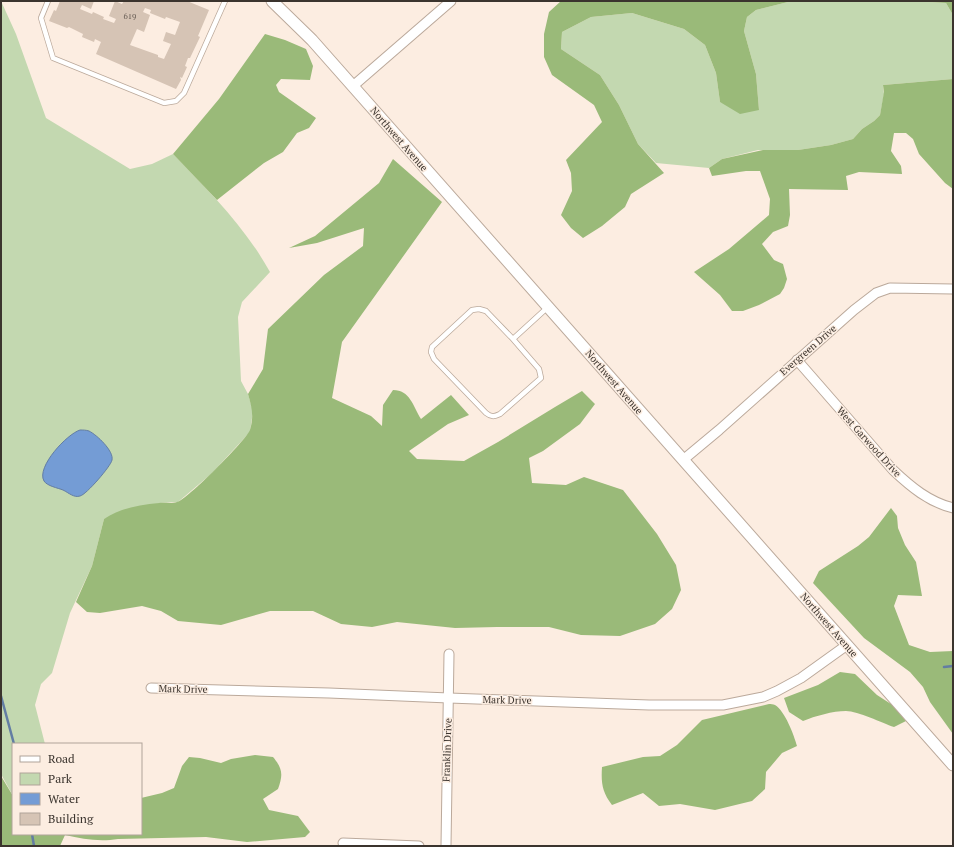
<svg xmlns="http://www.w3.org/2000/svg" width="954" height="847" font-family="'PT Serif',serif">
  <rect width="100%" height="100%" fill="#fcede1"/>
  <!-- green -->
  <g fill="#c3d8b0">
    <path d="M 1,1 L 16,34 L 46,118 L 130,169 L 152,164 L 173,154 C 209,191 245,227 270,272 L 242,302 L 238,317 L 241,381 L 248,394 L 253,411 L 250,432 L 211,474 L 178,502 L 160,503 L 104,519 L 92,566 L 70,613 L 52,673 L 41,684 L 35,705 L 45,744 L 13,744 L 13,796 L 1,774 Z"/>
    <polygon points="792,1 913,1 946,3 953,15 953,79 883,85 884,94 880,115 874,121 862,129 853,139 831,145 798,150 758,150 722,159 709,168 656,163 638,144 619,105 600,75 561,49 562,32 591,17 632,13 684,29 705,45 716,73 720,102 759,110 756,74 744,31 747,17 756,10"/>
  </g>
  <!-- forest -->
  <g fill="#9aba79">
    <polygon points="561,1 792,1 756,10 747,17 744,31 756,74 759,110 740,114 720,102 716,73 705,45 684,29 632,13 591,17 562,32 561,49 600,75 619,105 638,144 664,173 631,194 625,207 602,226 583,238 571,228 561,215 572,191 571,173 566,160 602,122 594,105 552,75 544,57 544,34 549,12"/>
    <polygon points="913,1 953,1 953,15 946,3"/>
    <polygon points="265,34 285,40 306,49 313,66 310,80 281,79 276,85 279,92 316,118 309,128 297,133 283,152 264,163 217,200 173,154 219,99"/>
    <polygon points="953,79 953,189 945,183 919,154 913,139 906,133 894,133 891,151 901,166 902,174 859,172 846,176 848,190 789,189 790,215 788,226 773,232 762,244 774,260 783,264 787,279 784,288 780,294 759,305 743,311 732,311 720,295 694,272 729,249 769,215 770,199 760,171 746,171 712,176 709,168 722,159 763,150 798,150 831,145 853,139 862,129 874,121 880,115 884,92 883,85"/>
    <path d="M 393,159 L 442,202 L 342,342 L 332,398 L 371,416 L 382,426 L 383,405 L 393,390 C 410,390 413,406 421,419 L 451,395 L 469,415 L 448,424 L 409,451 L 417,459 L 464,461 L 498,442 L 555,407 L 582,391 L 595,404 L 580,424 L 543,451 L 529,458 L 532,483 L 566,485 L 584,477 L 623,490 L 657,534 L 676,565 L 681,590 L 672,609 L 655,624 L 620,636 L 581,635 L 549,627 L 497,627 L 455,628 L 397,622 L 372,627 L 341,624 L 313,611 L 270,611 L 221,625 L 178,621 L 161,611 L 142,606 L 100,613 L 87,612 L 76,602 L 92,566 L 104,519 C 120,508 139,505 159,503 C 164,502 171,504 177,502 C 186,501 247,439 250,430 C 254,416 252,408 248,394 L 263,369 L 268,329 L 324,275 L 363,246 L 364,228 L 317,243 L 289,248 L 315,236 L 379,183 Z"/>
    <polygon points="891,508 897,516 898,528 905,545 916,562 922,596 898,595 894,606 909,645 930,652 953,651 953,734 930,702 923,687 910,672 864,638 813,583 819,571 858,546 869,537"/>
    <path d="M 840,672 L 855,674 L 877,695 L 894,706 L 906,721 L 894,727 C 882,723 858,711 846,711 C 833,711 815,716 803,721 L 789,712 L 784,698 L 818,685 Z"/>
    <path d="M 769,704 C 771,704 773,704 775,705 C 785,711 794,735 797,746 L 782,753 L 766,772 L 765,789 L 752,801 L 715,810 L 680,804 L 659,806 L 643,793 L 612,805 C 602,792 601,783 602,767 L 643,757 L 660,756 L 677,745 L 702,720 Z"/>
    <path d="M 255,755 L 273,757 C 283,769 283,775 278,789 L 263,799 L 269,810 L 298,816 L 310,832 L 305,837 L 247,842 L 206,837 L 118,839 C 99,842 83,839 65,835 L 60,846 L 1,846 L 1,776 L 13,796 L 13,834 L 141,834 L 141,798 L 162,793 L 174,788 L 182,766 L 189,757 L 200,758 L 221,763 L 231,759 Z"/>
  </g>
  <!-- water -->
  <path fill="#749cd5" stroke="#637da3" d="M 80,430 C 83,430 86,430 89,431 C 97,435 114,451 112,460 C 111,466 86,495 80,496 C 74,498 69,493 63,490 C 58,488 47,486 44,481 C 36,467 67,434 80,430 Z"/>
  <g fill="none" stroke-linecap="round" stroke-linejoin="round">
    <!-- stream -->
    <g stroke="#637da3" stroke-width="2.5">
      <polyline points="944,667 953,666"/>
      <polyline points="1,696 14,744"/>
      <polyline points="32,834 34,846"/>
    </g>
  </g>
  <!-- building -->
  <path fill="#d6c4b5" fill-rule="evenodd" d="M 60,1 L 94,1 L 91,9 L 82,5 L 80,9 L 92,14 L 93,12 L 104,17 L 103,19 L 114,23 L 116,19 L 109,16 L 115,1 L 122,4 L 124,1 L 187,1 L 209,10 L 198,36 L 200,37 L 190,58 L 188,58 L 185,66 L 187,67 L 182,78 L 180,77 L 181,80 L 176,89 L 96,54 L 101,42 L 95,39 L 94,42 L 82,37 L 83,34 L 69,27 L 67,28 L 49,21 L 54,10 L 56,11 ZM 145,8 L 151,10 L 150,13 L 165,19 L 166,17 L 180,22 L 175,35 L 166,32 L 163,41 L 171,44 L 164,59 L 158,57 L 158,55 L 130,45 L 137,29 L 144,32 L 150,15 L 143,12 Z"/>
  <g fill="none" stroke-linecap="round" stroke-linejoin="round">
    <defs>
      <g id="service">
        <polyline points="48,1 41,18 53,58 164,103 176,101 184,93 225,1"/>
        <path d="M 513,339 L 539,369 L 541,378 L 500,414 C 494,417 491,417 486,413 L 434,359 L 431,352 L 432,347 L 472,310 L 479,309 L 486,311 L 513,339 L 548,307"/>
      </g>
      <g id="minor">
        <polyline points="353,86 451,1"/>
        <path d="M 797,360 L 893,470 C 911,487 929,502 953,508"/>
        <polyline points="683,460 719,430 854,310 876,293 890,288 953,289"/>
        <polyline points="151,688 329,693 449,698 649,705 723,705 763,697 777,691 801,678 847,645"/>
        <polyline points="343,843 419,846"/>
        <polyline points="446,846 449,654"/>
      </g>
      <polyline id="tertiary" points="272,1 312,40 953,765"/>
    </defs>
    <!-- service casing -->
    <use href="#service" stroke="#bba99b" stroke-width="6"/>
    <!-- minor casing -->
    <use href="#minor" stroke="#bba99b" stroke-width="11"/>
    <!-- tertiary casing -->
    <use href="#tertiary" stroke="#bba99b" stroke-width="13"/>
    <!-- service -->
    <use href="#service" stroke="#fff" stroke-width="4.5"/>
    <!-- minor -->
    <use href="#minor" stroke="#fff" stroke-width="9"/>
    <!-- tertiary -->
    <use href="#tertiary" stroke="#fff" stroke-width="11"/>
  </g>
  <g text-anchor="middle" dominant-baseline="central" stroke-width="3" stroke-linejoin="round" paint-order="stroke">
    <!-- number labels -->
    <g font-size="8" fill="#625850">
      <text x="130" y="16">619</text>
    </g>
    <!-- street labels -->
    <g font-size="10" fill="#3b342e" stroke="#fcede1">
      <text transform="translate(399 139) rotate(49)">Northwest Avenue</text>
      <text transform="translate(808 350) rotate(-41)">Evergreen Drive</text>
      <text transform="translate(614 382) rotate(49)">Northwest Avenue</text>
      <text transform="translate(869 442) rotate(48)">West Garwood Drive</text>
      <text transform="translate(829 625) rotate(49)">Northwest Avenue</text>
      <text transform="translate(183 689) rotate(1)">Mark Drive</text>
      <text transform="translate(507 700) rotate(1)">Mark Drive</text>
      <text transform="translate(447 750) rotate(-88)">Franklin Drive</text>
    </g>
  </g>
  <!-- border -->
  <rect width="954" height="847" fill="none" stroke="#3b342e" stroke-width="4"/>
  <!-- legend -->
  <rect x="12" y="743" width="130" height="92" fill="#fcede1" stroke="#afa399"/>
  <rect x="20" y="756" width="20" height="6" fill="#ffffff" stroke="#afa399"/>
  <text x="48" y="763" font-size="12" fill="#3b342e">Road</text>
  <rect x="20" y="773" width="20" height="12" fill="#c3d8b0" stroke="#afa399"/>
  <text x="48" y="783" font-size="12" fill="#3b342e">Park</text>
  <rect x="20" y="793" width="20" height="12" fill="#749cd5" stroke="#afa399"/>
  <text x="48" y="803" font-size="12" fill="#3b342e">Water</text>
  <rect x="20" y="813" width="20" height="12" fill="#d6c4b5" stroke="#afa399"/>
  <text x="48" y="823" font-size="12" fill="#3b342e">Building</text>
</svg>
